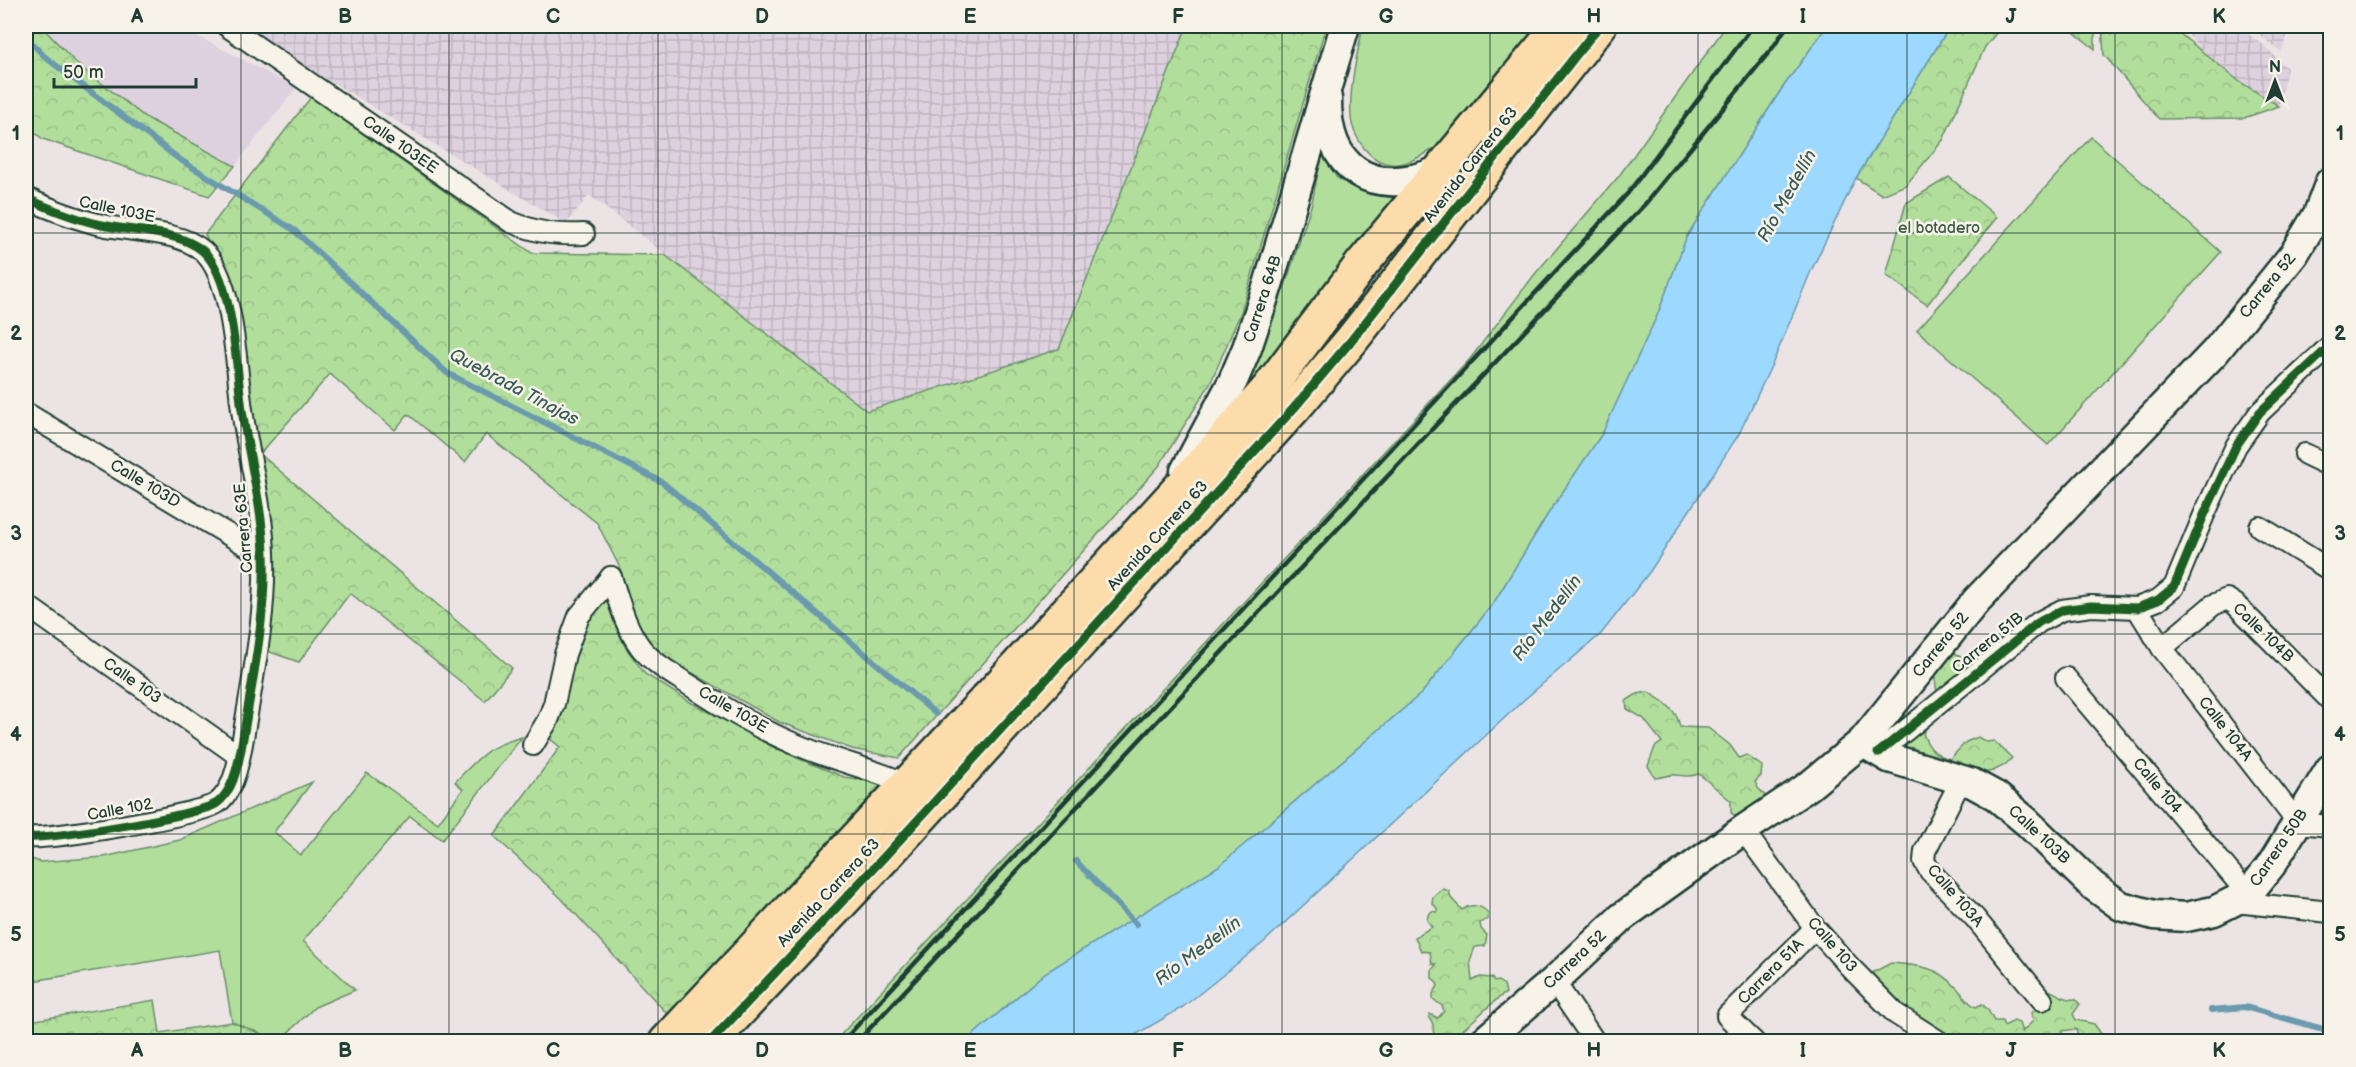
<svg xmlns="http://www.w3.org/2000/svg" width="2356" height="1067" font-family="'Balsamiq Sans',sans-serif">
  <defs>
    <pattern id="industrial-grid" width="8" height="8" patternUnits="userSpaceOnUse" patternTransform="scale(1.5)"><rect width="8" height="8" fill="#ded1df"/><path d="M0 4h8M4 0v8" fill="none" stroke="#beb4c0"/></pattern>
    <pattern id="forest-crowns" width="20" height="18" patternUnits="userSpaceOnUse" patternTransform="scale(1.5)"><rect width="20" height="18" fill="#b2de9c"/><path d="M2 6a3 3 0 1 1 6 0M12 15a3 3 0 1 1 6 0" fill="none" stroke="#99bf87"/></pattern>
  </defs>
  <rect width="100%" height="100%" fill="#ece4e4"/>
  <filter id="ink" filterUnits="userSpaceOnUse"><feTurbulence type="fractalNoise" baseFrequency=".0167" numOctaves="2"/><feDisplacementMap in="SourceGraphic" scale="12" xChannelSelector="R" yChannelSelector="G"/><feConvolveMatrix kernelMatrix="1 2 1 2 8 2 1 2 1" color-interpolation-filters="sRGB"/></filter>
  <g filter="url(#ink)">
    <!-- built -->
    <polygon fill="#ded1df" points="41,26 182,26 190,32 296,88 235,166 145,117 78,65"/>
    <!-- industrial -->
    <g fill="url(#industrial-grid)">
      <polygon points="248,26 1187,26 1059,349 867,411 589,195 566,224 309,68"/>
      <polygon points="2181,26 2237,26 2261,43 2287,68 2279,106 2213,64"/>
      <polygon points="2248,26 2291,26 2281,52"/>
    </g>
    <!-- grass -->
    <g fill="#b2de9c" stroke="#688e68" stroke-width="1.5">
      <path d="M 1363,26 L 1538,26 L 1437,147 C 1411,163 1387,176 1364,148 C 1358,140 1352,128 1351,118 C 1349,87 1357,55 1363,26 Z"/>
      <polygon points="1726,26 1827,26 1781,90 1687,236 1657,316 1602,434 1548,514 1493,604 1422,693 1219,866 1045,973 966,1041 834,1042 1470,359 1535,274 1619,176"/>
      <polygon points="2091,137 2221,252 2048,445 1917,330"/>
      <polygon points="1323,145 1336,177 1356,189 1396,199 1235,404 1286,283 1312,203"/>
      <path d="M 522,737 L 442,840 L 410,816 L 303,941 L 355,990 L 315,1007 L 279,1041 L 232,1022 L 220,950 L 26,982 L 26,857 L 40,862 L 104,857 L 180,840 L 312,782 L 274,832 L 301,855 L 367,773 L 438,823 L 463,789 L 455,782 C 481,756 485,747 522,737 Z"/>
    </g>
    <!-- forest -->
    <g fill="url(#forest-crowns)" stroke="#688e68" stroke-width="1.5">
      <polygon points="26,26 41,26 78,65 145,117 235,166 209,196 43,139 26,126"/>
      <polygon points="1187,26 1326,26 1241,312 1210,384 1159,466 899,758 852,749 779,722 655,652 640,629 619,566 597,523 486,434 465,462 408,414 395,430 330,374 260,454 512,668 485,701 350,593 299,662 267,651 268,527 260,454 237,311 205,234 311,97 532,253 665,255 867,411 1059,349"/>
      <polygon points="1950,26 2002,26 1985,47 1943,140 1906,185 1882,195 1856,178"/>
      <polygon points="2066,26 2095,26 2095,49"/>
      <polygon points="2102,26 2175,26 2179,33 2240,82 2279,106 2244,118 2159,119 2104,55"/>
      <polygon points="1949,177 1997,217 1927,305 1886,275 1906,203"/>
      <polygon points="606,595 625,647 645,674 690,702 797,758 844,777 883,783 670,1017 561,898 494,836 560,747 549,738 563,702 570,666 581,634 589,616"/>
      <path d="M 1955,653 L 1973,663 L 1923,733 C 1928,748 1935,755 1950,759 L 1966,742 L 1978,737 L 1986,742 L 1994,741 L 2012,758 L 2005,765 L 1993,771 L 1972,775 L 1915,761 L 1885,734 L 1937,693 L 1934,673 L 1946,657 Z"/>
      <path d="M 1648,692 C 1663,701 1677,709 1680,727 L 1708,728 L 1730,745 L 1739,758 L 1746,755 L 1762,766 L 1761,776 L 1755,782 L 1758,788 L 1767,798 L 1740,818 L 1731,813 L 1731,801 L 1699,774 C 1689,777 1685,776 1675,775 C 1669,774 1662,778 1655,778 L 1648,766 L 1655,747 L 1662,742 L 1643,718 L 1627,709 L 1626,701 L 1637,694 Z"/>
      <path d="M 1443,889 L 1449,891 L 1451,898 L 1462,910 C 1471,903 1481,905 1488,913 L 1488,919 L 1480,923 L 1481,929 L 1487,935 L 1485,946 L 1475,947 L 1470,961 L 1472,981 L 1480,977 L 1492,978 L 1494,982 L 1498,981 L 1504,985 L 1506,993 C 1483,1006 1461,1042 1434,1041 L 1433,1024 L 1429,1018 L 1430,1014 L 1438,1018 L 1444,1011 L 1442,1006 L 1433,999 L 1433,994 L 1438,986 L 1436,981 L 1432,978 L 1432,970 L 1436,964 L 1432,964 L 1430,952 L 1421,951 L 1415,937 L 1432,927 L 1427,920 L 1428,915 L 1432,911 L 1436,912 L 1438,910 L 1432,902 L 1433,897 Z"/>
      <path d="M 1891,963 C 1916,965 1938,966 1956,987 C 1963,994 1967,1003 1976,1007 L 1982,1004 L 1988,1010 L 1994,1021 L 2002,1021 L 2004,1026 L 2014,1021 L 2019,1023 L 2022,1032 L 2033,1021 L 2031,1013 L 2046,1003 L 2046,989 C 2055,992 2066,1001 2075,999 L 2080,1004 L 2073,1014 L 2076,1020 L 2094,1024 L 2105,1039 L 2100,1041 L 2079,1041 L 2076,1029 L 2062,1031 L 2063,1039 L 2055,1041 L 1934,1041 L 1868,975 Z"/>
      <polygon points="26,993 30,1021 155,1000 160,1033 232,1022 278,1041 26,1041"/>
    </g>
    <!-- water -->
    <polygon fill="#9dd8fe" stroke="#6b9aad" stroke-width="1.5" points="1827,26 1950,26 1856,178 1811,271 1774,360 1739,434 1651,570 1601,634 1526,698 1263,943 1183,1007 1125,1041 966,1041 1045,973 1219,866 1422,693 1493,604 1548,514 1602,434 1657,316 1687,236 1781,90"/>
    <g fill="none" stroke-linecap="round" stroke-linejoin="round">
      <!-- stream -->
      <g stroke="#6b9aad" stroke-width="6">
        <polyline points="26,37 45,57 179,159 294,230 447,373 662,482 936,714"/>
        <polyline points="1076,861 1136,924"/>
        <polyline points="2211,1010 2245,1007 2330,1031"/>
      </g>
      <defs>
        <g id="street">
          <path d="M 227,26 L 511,222 C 538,233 555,235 584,234"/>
          <path d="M 26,198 C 50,209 75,219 102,225 C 132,232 179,230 203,251 C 233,278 236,363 241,402 C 247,452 262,502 264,553 C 266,607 256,661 247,714 C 243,736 239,774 227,792 C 225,795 220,801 217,803 C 200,815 49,840 26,837"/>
          <polyline points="26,413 264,556"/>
          <polyline points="2305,454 2330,466"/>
          <polyline points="2260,527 2330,570"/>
          <path d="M 611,577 C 619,601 625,627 641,648 C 654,664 674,675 691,686 C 724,708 759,729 795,744 C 832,760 870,768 907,784"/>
          <polyline points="26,605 239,756"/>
          <polyline points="2137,608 2162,648 2298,823 2330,826"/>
          <polyline points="2162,648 2213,605 2227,599 2235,604 2330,700"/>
          <polyline points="2066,678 2248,894"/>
          <polyline points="533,745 548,720 554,704 565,654 579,616 611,577"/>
          <polyline points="1878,753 2039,622 2062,610 2091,606 2137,608 2158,600 2174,587 2204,515 2236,446 2260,412 2330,346"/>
          <polyline points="1961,780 1925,851 1924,861 1930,871 1975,918 2042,1000"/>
          <polyline points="1743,830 1815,928 1850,967 1896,1014 1940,1042"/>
          <polyline points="2235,902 2330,912"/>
          <polyline points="1554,981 1595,1042"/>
          <polyline points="1754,1042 1727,1016 1815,928"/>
        </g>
        <g id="secondary">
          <path d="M 1327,98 C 1326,171 1373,198 1438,171"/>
          <polyline points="1185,471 1233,381 1247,348 1268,285 1345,26"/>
          <polyline points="1862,742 1889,758 1972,783 1996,796 2027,822 2092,885 2121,906 2154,915 2186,917 2214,911 2248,894 2272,864 2330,769"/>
          <polyline points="1483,1042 1554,981 1622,917 1743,830 1809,786 1862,742 1976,601 2215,352 2294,254 2318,214 2330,182"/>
        </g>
        <g id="highway">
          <polyline points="666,1042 1000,685 1219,445 1269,388 1362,264 1560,26"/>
          <polyline points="710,1042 885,856 1294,408 1350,342 1599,26"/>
        </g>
      </defs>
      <!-- street casing -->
      <use href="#street" stroke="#1f3d34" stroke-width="24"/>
      <!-- secondary casing -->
      <use href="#secondary" stroke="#1f3d34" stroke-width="33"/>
      <!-- highway casing -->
      <use href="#highway" stroke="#1f3d34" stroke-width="38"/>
      <!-- street -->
      <use href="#street" stroke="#f7f3e8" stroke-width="20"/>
      <!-- secondary -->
      <use href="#secondary" stroke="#f7f3e8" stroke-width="28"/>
      <!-- highway -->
      <use href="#highway" stroke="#fddcac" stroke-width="33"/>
      <!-- rail -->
      <g stroke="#1f3d34" stroke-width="4.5">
        <polyline points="842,1042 1628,193 1753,26"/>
        <polyline points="857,1042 1278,592 1645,204 1774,46 1787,26"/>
      </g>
      <defs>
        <g id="cycleway">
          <path d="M 26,198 C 50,209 75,219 102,225 C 132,232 179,230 203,251 C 233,278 236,363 241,402 C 247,452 262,502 264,553 C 266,607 256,661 247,714 C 243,736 239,774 227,792 C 225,795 220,801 217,803 C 200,815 49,840 26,837"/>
          <polyline points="1878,753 2039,622 2062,610 2091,606 2137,608 2158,600 2174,587 2204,515 2236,446 2260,412 2330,346"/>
          <polyline points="710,1042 885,856 1294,408 1350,342 1599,26"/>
        </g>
      </defs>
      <!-- cycleway casing -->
      <use href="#cycleway" stroke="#f7f3e8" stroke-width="13"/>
      <!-- cycleway -->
      <use href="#cycleway" stroke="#1b5e20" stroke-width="9"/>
    </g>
  </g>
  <!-- grid -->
  <path fill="none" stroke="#1f3d34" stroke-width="1.5" stroke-opacity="0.55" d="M 241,26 L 241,1042M 449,26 L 449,1042M 658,26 L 658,1042M 866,26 L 866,1042M 1074,26 L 1074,1042M 1282,26 L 1282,1042M 1490,26 L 1490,1042M 1698,26 L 1698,1042M 1907,26 L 1907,1042M 2115,26 L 2115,1042M 26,233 L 2330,233M 26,433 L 2330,433M 26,634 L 2330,634M 26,834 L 2330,834"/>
  <g text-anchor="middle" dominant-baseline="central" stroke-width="5" stroke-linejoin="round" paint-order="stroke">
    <!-- street labels -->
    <g font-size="16" fill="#1f3d34" stroke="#f7f3e8">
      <text transform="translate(400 145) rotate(35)">Calle 103EE</text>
      <text transform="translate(1471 165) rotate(-52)">Avenida Carrera 63</text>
      <text transform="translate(117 210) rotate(12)">Calle 103E</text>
      <text transform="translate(2268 286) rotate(-51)">Carrera 52</text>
      <text transform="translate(1263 299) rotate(-72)">Carrera 64B</text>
      <text transform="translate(145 484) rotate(31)">Calle 103D</text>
      <text transform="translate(244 528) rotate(-95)">Carrera 63E</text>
      <text transform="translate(1158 536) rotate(-48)">Avenida Carrera 63</text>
      <text transform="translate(2263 633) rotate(44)">Calle 104B</text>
      <text transform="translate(1988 643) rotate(-39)">Carrera 51B</text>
      <text transform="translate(1941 645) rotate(-51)">Carrera 52</text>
      <text transform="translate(132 681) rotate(35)">Calle 103</text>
      <text transform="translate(733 710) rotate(30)">Calle 103E</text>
      <text transform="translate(2225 729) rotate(52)">Calle 104A</text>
      <text transform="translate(2157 786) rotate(50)">Calle 104</text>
      <text transform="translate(120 810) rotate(-10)">Calle 102</text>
      <text transform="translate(2039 835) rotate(43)">Calle 103B</text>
      <text transform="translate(2279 848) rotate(-56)">Carrera 50B</text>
      <text transform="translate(829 893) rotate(-47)">Avenida Carrera 63</text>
      <text transform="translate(1955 896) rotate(49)">Calle 103A</text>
      <text transform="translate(1832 945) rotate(49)">Calle 103</text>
      <text transform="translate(1575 960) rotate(-43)">Carrera 52</text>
      <text transform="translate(1771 972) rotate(-45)">Carrera 51A</text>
    </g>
    <!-- park labels -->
    <g font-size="16" fill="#3c5d49" stroke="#f7f3e8">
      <text x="1939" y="228">el botadero</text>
    </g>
    <!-- water labels -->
    <g font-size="18" font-style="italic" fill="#385c5c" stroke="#f7f3e8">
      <text transform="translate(1787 196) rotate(-61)">Río Medellín</text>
      <text transform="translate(514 387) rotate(28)">Quebrada Tinajas</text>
      <text transform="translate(1547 618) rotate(-53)">Río Medellín</text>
      <text transform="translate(1198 951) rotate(-37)">Río Medellín</text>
    </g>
  </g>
  <!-- margin -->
  <rect width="2356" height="1067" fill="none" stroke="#f7f3e8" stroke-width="66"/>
  <!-- north arrow -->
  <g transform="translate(2275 81)" stroke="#f7f3e8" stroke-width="4.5" paint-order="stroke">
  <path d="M0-4.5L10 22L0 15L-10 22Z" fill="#1f3d34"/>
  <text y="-9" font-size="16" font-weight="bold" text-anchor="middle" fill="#1f3d34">N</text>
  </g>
  <!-- scale -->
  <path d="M54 78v9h142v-9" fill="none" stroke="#1f3d34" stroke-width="3"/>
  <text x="63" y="78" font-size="18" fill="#1f3d34" stroke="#f7f3e8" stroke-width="4.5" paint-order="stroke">50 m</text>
  <rect x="33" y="33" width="2290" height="1001" fill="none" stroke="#1f3d34" stroke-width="2"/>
  <g font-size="20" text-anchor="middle" font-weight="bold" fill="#1f3d34">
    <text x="137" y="23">A</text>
    <text x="345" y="23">B</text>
    <text x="553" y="23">C</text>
    <text x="762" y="23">D</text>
    <text x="970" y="23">E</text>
    <text x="1178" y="23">F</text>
    <text x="1386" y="23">G</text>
    <text x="1594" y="23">H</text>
    <text x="1803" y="23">I</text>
    <text x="2011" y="23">J</text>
    <text x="2219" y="23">K</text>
    <text x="16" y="140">1</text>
    <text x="2340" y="140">1</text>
    <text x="16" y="340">2</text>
    <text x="2340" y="340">2</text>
    <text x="16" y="540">3</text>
    <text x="2340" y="540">3</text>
    <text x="16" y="741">4</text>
    <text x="2340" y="741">4</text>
    <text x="16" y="941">5</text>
    <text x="2340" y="941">5</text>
    <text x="137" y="1057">A</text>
    <text x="345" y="1057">B</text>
    <text x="553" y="1057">C</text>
    <text x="762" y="1057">D</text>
    <text x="970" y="1057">E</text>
    <text x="1178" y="1057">F</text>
    <text x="1386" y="1057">G</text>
    <text x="1594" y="1057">H</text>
    <text x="1803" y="1057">I</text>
    <text x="2011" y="1057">J</text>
    <text x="2219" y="1057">K</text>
  </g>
</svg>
